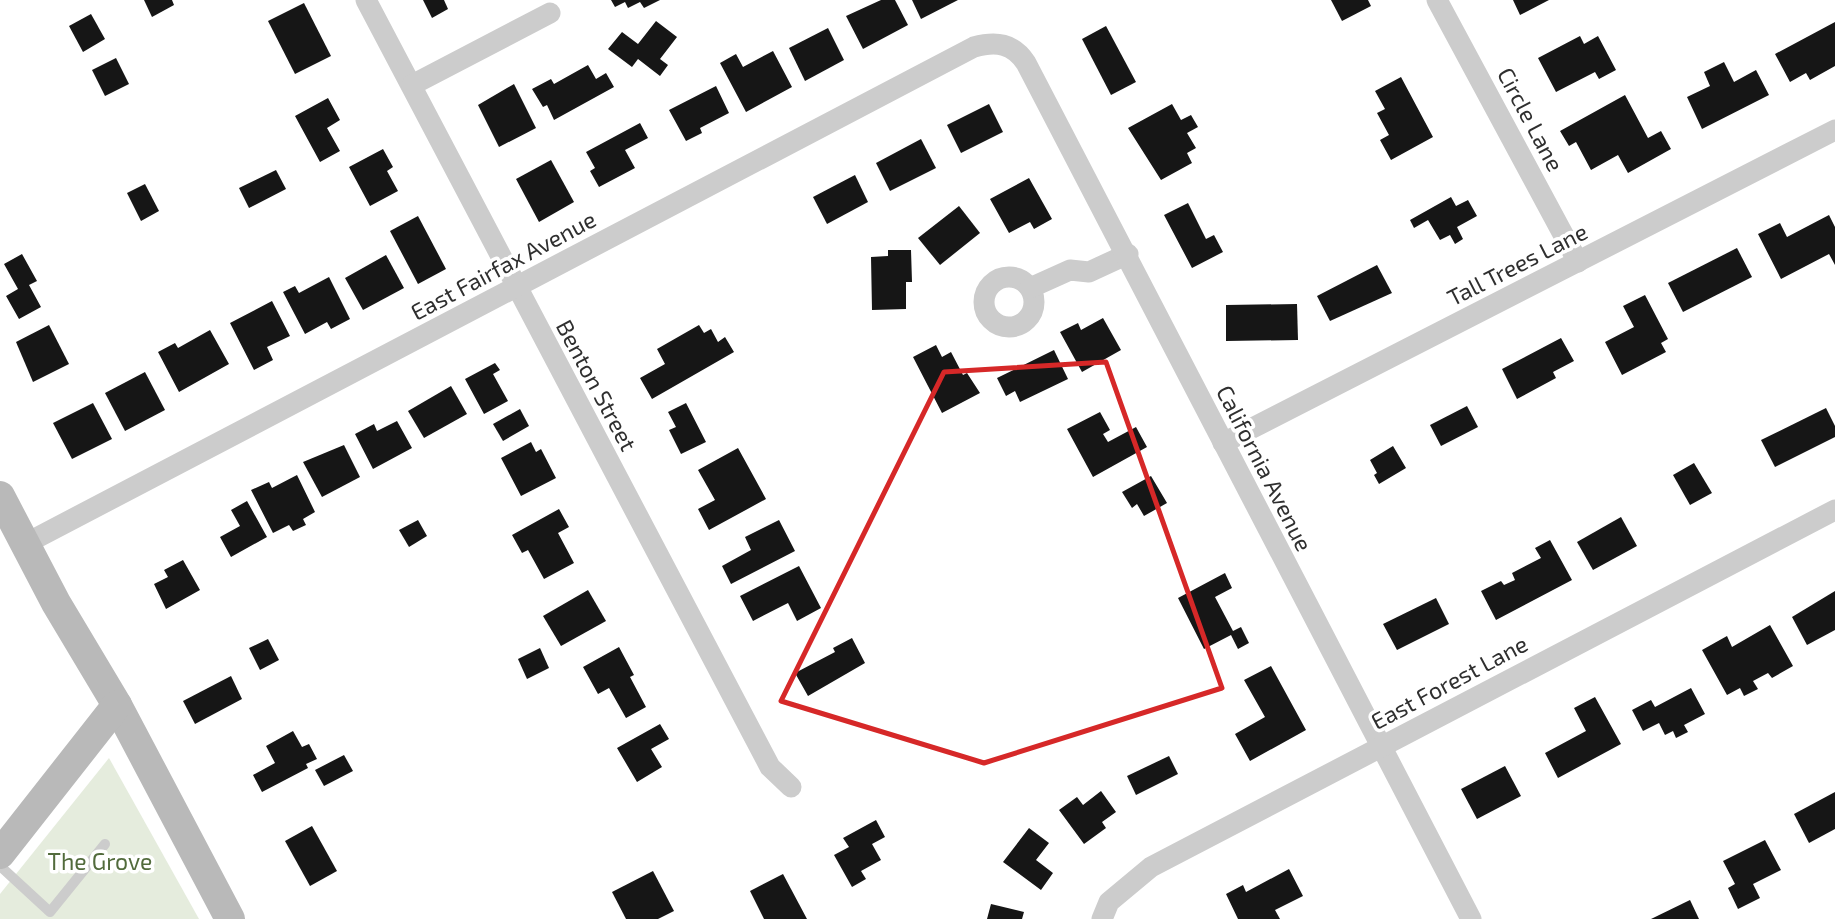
<svg xmlns="http://www.w3.org/2000/svg" width="1835" height="919" font-family="'Exo 2',sans-serif">
  <rect width="100%" height="100%" fill="#fff"/>
  <!-- green -->
  <polygon fill="#e5ecdd" points="109,758 199,919 0,919 0,894"/>
  <!-- building -->
  <g fill="#161616">
    <polygon points="144,0 172,0 174,5 152,17"/>
    <polygon points="423,0 444,0 448,9 432,18"/>
    <polygon points="611,0 660,0 644,8 640,2 628,8 625,2 615,7"/>
    <polygon points="881,0 895,0 908,25 863,49 846,16"/>
    <polygon points="912,0 958,0 921,19"/>
    <polygon points="1331,0 1368,0 1371,6 1342,21"/>
    <polygon points="1513,0 1549,0 1520,15"/>
    <polygon points="304,3 331,56 295,74 268,21"/>
    <polygon points="91,14 105,39 83,52 69,26"/>
    <polygon points="656,21 677,37 660,59 668,65 660,76 638,59 632,67 608,49 622,32 638,44"/>
    <polygon points="1835,22 1835,66 1810,80 1806,73 1790,82 1775,54"/>
    <polygon points="1106,26 1136,82 1111,95 1082,39"/>
    <polygon points="828,28 844,60 805,81 789,48"/>
    <polygon points="1580,36 1584,44 1598,36 1616,70 1599,79 1595,72 1556,92 1538,58"/>
    <polygon points="773,51 792,87 746,112 720,63 736,54 743,67"/>
    <polygon points="116,58 129,84 105,96 92,70"/>
    <polygon points="1724,62 1734,82 1756,70 1769,95 1702,129 1687,97 1710,86 1704,72"/>
    <polygon points="588,65 596,79 606,73 614,87 554,120 547,105 543,107 532,89 551,79 554,84"/>
    <polygon points="1401,77 1433,137 1391,160 1380,140 1389,135 1377,113 1385,109 1375,91"/>
    <polygon points="514,84 536,128 499,147 478,105"/>
    <polygon points="716,86 729,113 700,128 702,133 686,141 669,110"/>
    <polygon points="1625,95 1648,138 1661,131 1671,149 1628,173 1618,155 1591,170 1576,142 1569,146 1560,131"/>
    <polygon points="328,98 340,120 327,128 340,151 320,162 295,116"/>
    <polygon points="989,104 1003,132 961,153 947,125"/>
    <polygon points="1172,104 1181,120 1191,115 1198,127 1187,133 1196,148 1187,153 1192,163 1161,180 1128,128"/>
    <polygon points="640,123 648,138 625,150 635,168 599,187 590,171 595,168 586,152"/>
    <polygon points="921,139 936,168 890,191 876,163"/>
    <polygon points="383,149 393,167 387,171 398,191 370,206 349,167"/>
    <polygon points="551,160 574,202 539,222 516,179"/>
    <polygon points="276,170 286,189 249,208 239,188"/>
    <polygon points="855,175 868,202 827,224 813,197"/>
    <polygon points="1029,178 1052,219 1034,229 1030,222 1009,233 990,199"/>
    <polygon points="145,184 159,211 141,221 127,193"/>
    <polygon points="1451,197 1456,206 1468,200 1477,216 1457,227 1463,239 1455,244 1450,235 1440,240 1428,220 1414,228 1410,220"/>
    <polygon points="1188,203 1206,239 1214,235 1223,252 1192,268 1164,215"/>
    <polygon points="959,206 980,233 940,265 918,238"/>
    <polygon points="1829,215 1835,227 1835,265 1829,254 1781,279 1758,234 1780,223 1787,237"/>
    <polygon points="418,216 446,269 418,284 390,231"/>
    <polygon points="1737,248 1752,277 1683,312 1668,283"/>
    <polygon points="888,250 911,250 912,282 906,282 906,309 872,310 871,257 888,256"/>
    <polygon points="22,254 37,281 29,285 41,307 19,319 6,296 18,289 4,264"/>
    <polygon points="386,255 404,288 363,310 345,278"/>
    <polygon points="1377,265 1392,293 1330,321 1317,296"/>
    <polygon points="329,277 350,319 331,329 327,322 305,334 283,292 295,286 299,293"/>
    <polygon points="1645,295 1668,339 1661,343 1666,352 1622,375 1605,342 1634,327 1623,306"/>
    <polygon points="272,301 290,336 267,347 273,360 254,370 230,323"/>
    <polygon points="1297,304 1298,340 1226,341 1226,305"/>
    <polygon points="1103,318 1121,350 1082,372 1060,332 1078,323 1081,330"/>
    <polygon points="49,325 69,364 33,382 16,342"/>
    <polygon points="699,325 704,333 711,329 718,342 725,337 734,352 652,399 640,378 665,364 657,349"/>
    <polygon points="210,330 229,364 179,392 158,352 175,343 178,348"/>
    <polygon points="1561,338 1574,361 1553,372 1556,378 1517,399 1502,369"/>
    <polygon points="936,345 942,357 951,352 963,375 967,373 980,393 942,413 913,357"/>
    <polygon points="1054,350 1068,379 1020,402 1015,391 1006,396 997,378"/>
    <polygon points="495,363 500,370 493,374 508,401 484,414 465,379"/>
    <polygon points="145,372 165,410 125,431 105,393"/>
    <polygon points="451,386 467,414 424,438 408,411"/>
    <polygon points="93,403 112,439 72,459 53,423"/>
    <polygon points="686,403 706,442 681,454 669,430 676,427 668,412"/>
    <polygon points="1467,406 1478,427 1441,446 1430,425"/>
    <polygon points="1826,408 1835,426 1835,437 1775,467 1761,440"/>
    <polygon points="520,409 529,426 503,441 493,424"/>
    <polygon points="1100,412 1110,430 1103,434 1108,442 1136,427 1147,447 1093,477 1067,429"/>
    <polygon points="397,421 412,448 373,469 355,434 374,424 377,431"/>
    <polygon points="531,442 536,452 541,449 556,478 521,496 501,458"/>
    <polygon points="344,445 360,477 322,497 303,462"/>
    <polygon points="1393,446 1406,468 1379,484 1374,475 1377,473 1370,460"/>
    <polygon points="738,448 766,499 709,530 698,509 715,500 698,470"/>
    <polygon points="1694,463 1712,493 1690,505 1673,475"/>
    <polygon points="297,475 315,512 303,519 306,525 293,531 289,525 273,533 251,490 269,482 272,488"/>
    <polygon points="1151,476 1167,503 1144,516 1137,504 1132,508 1122,492"/>
    <polygon points="247,501 267,537 231,557 220,537 240,526 231,510"/>
    <polygon points="559,509 569,527 558,533 574,563 544,579 528,550 522,553 512,535"/>
    <polygon points="1621,517 1637,546 1593,570 1577,542"/>
    <polygon points="418,520 427,536 409,547 399,530"/>
    <polygon points="779,520 795,551 731,584 722,566 751,550 745,537"/>
    <polygon points="1550,540 1572,580 1496,620 1481,591 1501,581 1504,585 1515,580 1512,573 1541,558 1535,548"/>
    <polygon points="183,560 200,590 166,609 154,584 168,577 164,570"/>
    <polygon points="799,566 821,608 797,621 788,603 753,621 740,596"/>
    <polygon points="1225,573 1232,588 1215,597 1233,631 1241,627 1249,643 1238,649 1231,635 1204,649 1178,598"/>
    <polygon points="588,590 606,621 561,646 543,616"/>
    <polygon points="1835,591 1835,630 1807,645 1792,617"/>
    <polygon points="1436,598 1449,624 1397,650 1383,624"/>
    <polygon points="1770,625 1793,666 1772,678 1768,673 1753,681 1758,689 1744,696 1740,688 1727,695 1702,650 1727,636 1732,647"/>
    <polygon points="852,638 865,663 808,696 795,673 835,652 833,648"/>
    <polygon points="268,639 279,660 260,670 249,648"/>
    <polygon points="619,647 634,675 630,677 646,707 626,718 609,688 598,694 583,667"/>
    <polygon points="540,648 549,668 527,679 518,659"/>
    <polygon points="1271,666 1306,730 1250,761 1235,734 1265,717 1244,680"/>
    <polygon points="231,676 242,699 195,724 183,701"/>
    <polygon points="1691,688 1705,714 1684,725 1688,732 1676,738 1673,731 1665,735 1659,723 1643,731 1632,710 1651,700 1655,707"/>
    <polygon points="1595,697 1621,744 1558,778 1545,753 1586,731 1574,708"/>
    <polygon points="660,724 669,739 651,749 662,767 637,782 617,748"/>
    <polygon points="293,731 302,747 309,744 317,759 306,764 308,768 262,792 253,775 275,763 266,746"/>
    <polygon points="344,755 353,771 324,786 315,770"/>
    <polygon points="1169,756 1178,774 1136,795 1127,776"/>
    <polygon points="1505,766 1521,796 1477,819 1461,789"/>
    <polygon points="1101,791 1116,812 1102,822 1106,828 1084,844 1059,810 1077,797 1083,805"/>
    <polygon points="1835,792 1835,829 1809,843 1794,814"/>
    <polygon points="876,820 885,837 872,844 881,860 861,871 866,879 852,887 834,855 849,847 843,838"/>
    <polygon points="312,826 337,871 310,886 285,841"/>
    <polygon points="1029,828 1049,843 1036,860 1053,873 1041,890 1003,862"/>
    <polygon points="1765,840 1781,870 1753,884 1760,898 1738,909 1728,888 1735,884 1723,861"/>
    <polygon points="1289,869 1303,896 1275,910 1280,919 1238,919 1226,894 1243,885 1246,892"/>
    <polygon points="653,871 674,911 658,919 626,919 612,892"/>
    <polygon points="783,874 807,919 764,919 750,891"/>
    <polygon points="1690,900 1699,919 1651,919"/>
    <polygon points="991,904 1024,912 1022,919 987,919"/>
  </g>
  <g fill="none" stroke-linecap="round" stroke-linejoin="round">
    <!-- lane -->
    <polyline stroke="#ccc" stroke-width="10" points="0,866 50,912 105,844"/>
    <!-- street -->
    <g stroke="#ccc" stroke-width="21">
      <polyline points="366,0 770,767 791,787"/>
      <polyline points="1437,0 1578,262"/>
      <polyline points="412,85 550,13"/>
      <circle cx="1009" cy="302" r="25"/>
      <polyline points="1030,288 1070,270 1089,272 1128,254"/>
      <polyline points="1223,443 1835,130"/>
      <path d="M 25,544 L 974,47 C 996,41 1013,43 1026,63 L 1471,919"/>
      <polyline points="1102,919 1109,902 1151,867 1835,510"/>
    </g>
    <!-- secondary -->
    <g stroke="#b9b9b9" stroke-width="30">
      <polyline points="0,496 56,603 117,705 230,919"/>
      <polyline points="0,854 117,705"/>
    </g>
  </g>
  <!-- marked area -->
  <path fill="none" stroke="#d62828" stroke-width="5" stroke-linejoin="round" d="M 1106,362 L 1222,688 L 984,763 L 781,701 L 944,372 Z"/>
  <g text-anchor="middle" dominant-baseline="central" stroke-width="7" stroke-linejoin="round" paint-order="stroke">
    <!-- street labels -->
    <g font-size="23" fill="#2f2f2f" stroke="#fff">
      <text transform="translate(1531 119) rotate(62)">Circle Lane</text>
      <text transform="translate(1517 264) rotate(-27)">Tall Trees Lane</text>
      <text transform="translate(503 265) rotate(-28)">East Fairfax Avenue</text>
      <text transform="translate(597 385) rotate(62)">Benton Street</text>
      <text transform="translate(1265 468) rotate(63)">California Avenue</text>
      <text transform="translate(1449 682) rotate(-28)">East Forest Lane</text>
    </g>
    <!-- park labels -->
    <g font-size="23" fill="#526b3c" stroke="#fff">
      <text x="100" y="861">The Grove</text>
    </g>
  </g>
</svg>
